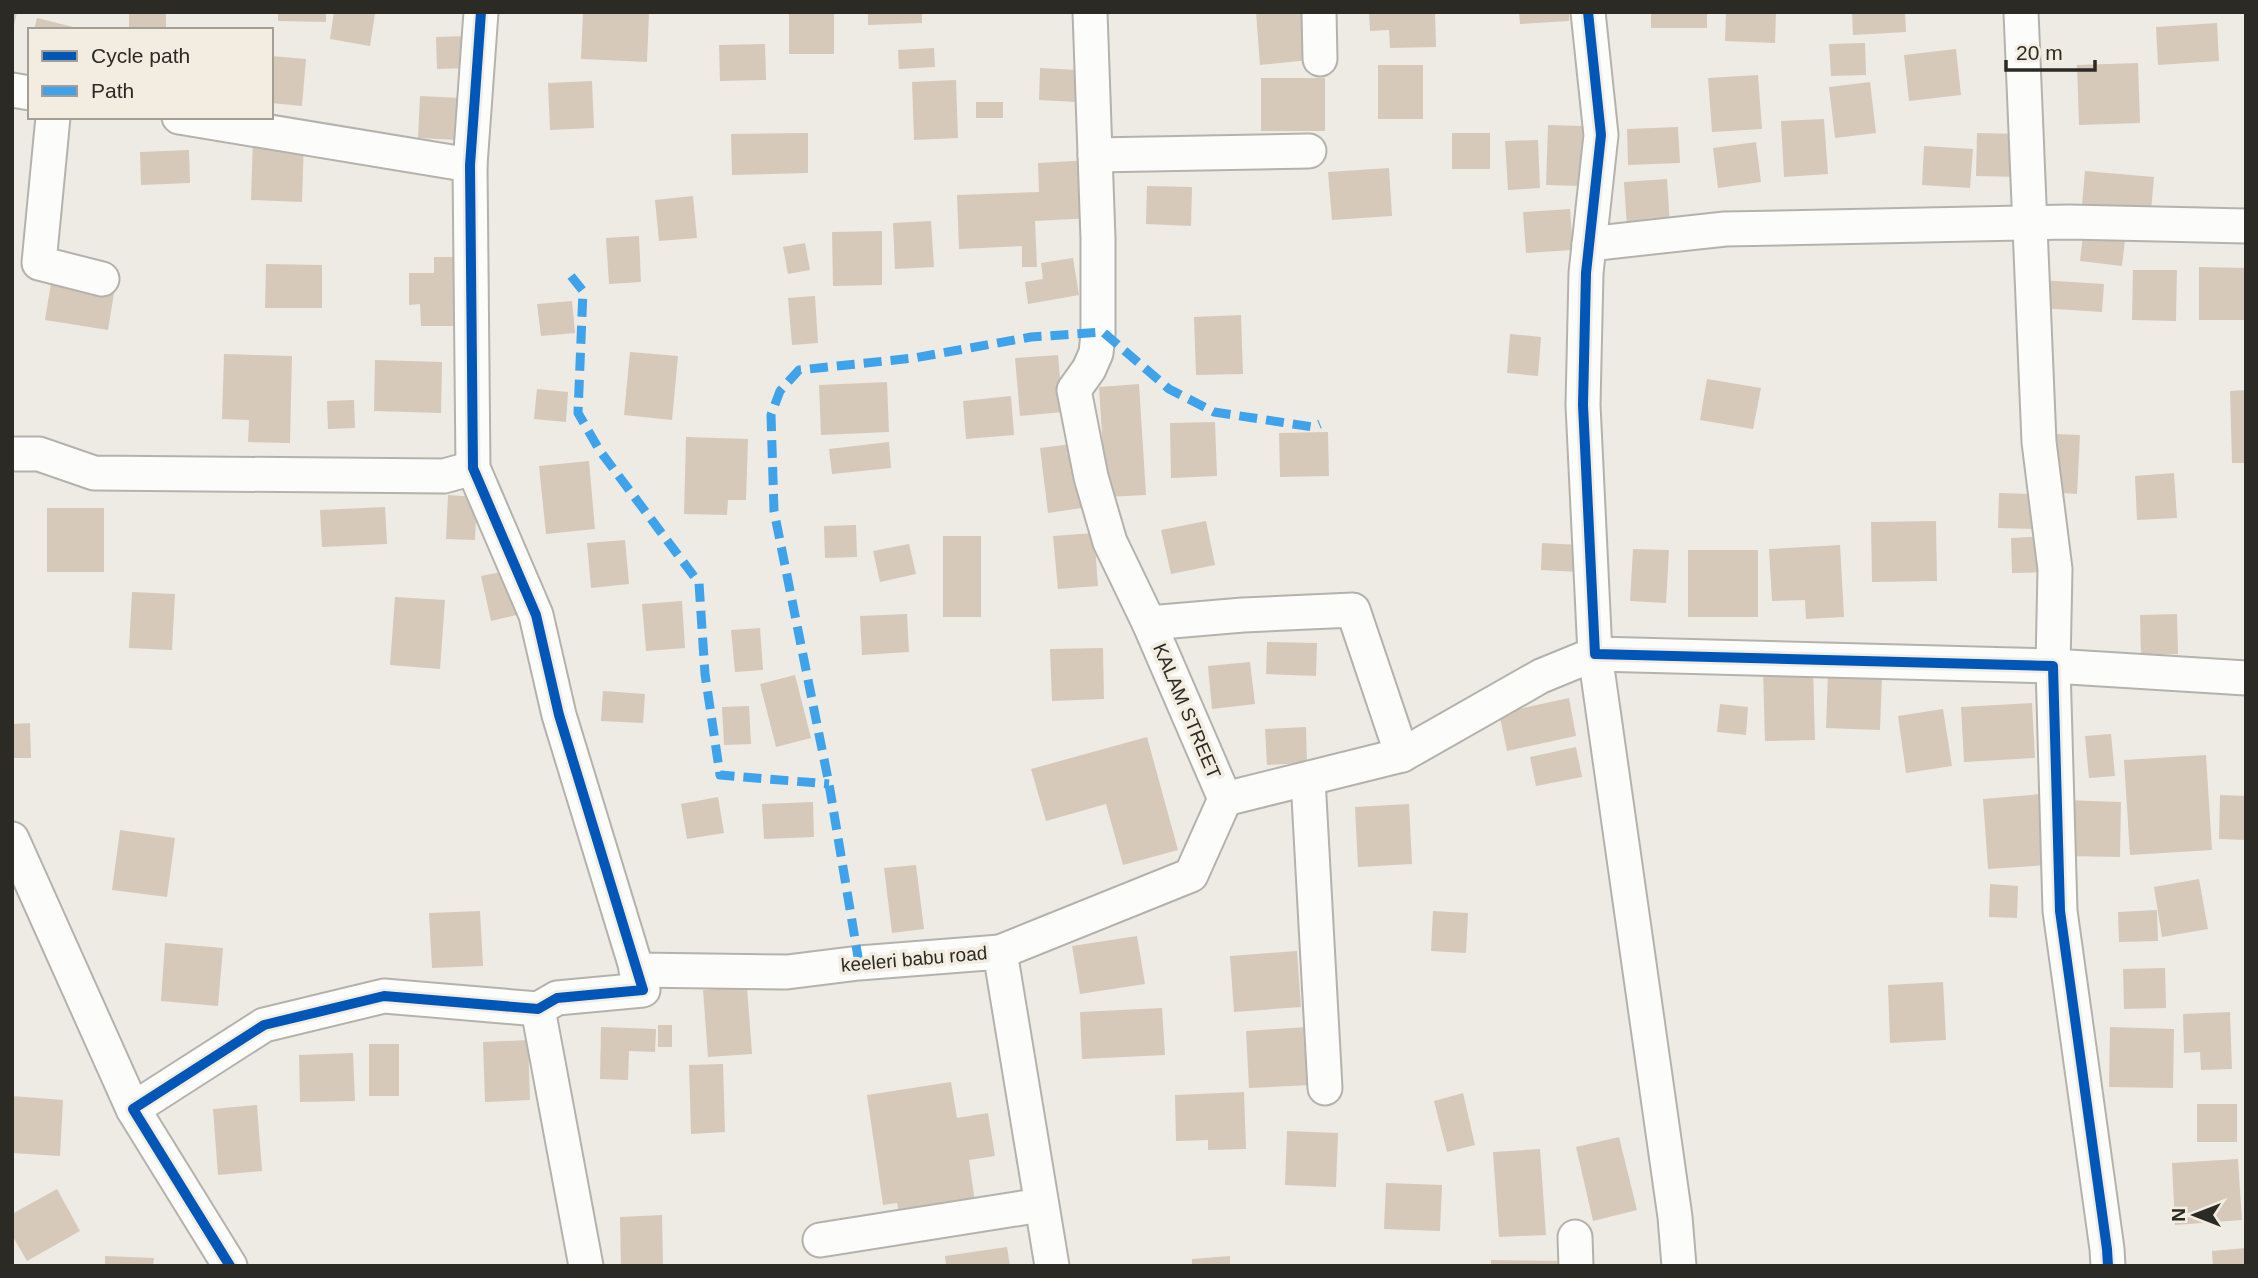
<svg xmlns="http://www.w3.org/2000/svg" width="2258" height="1278" font-family="Arial,sans-serif">
  <rect width="100%" height="100%" fill="#eeebe4"/>
  <!-- building -->
  <g fill="#d6c9ba">
    <polygon points="12,12 17,12 13,30 12,30"/>
    <rect x="129" y="12" width="37" height="18"/>
    <polygon points="278,12 326,12 326,22 278,21"/>
    <polygon points="334,12 375,14 370,46 330,39"/>
    <polygon points="583,12 649,12 647,62 581,59"/>
    <rect x="789" y="12" width="45" height="42"/>
    <polygon points="868,12 922,12 922,23 868,25"/>
    <polygon points="1256,12 1316,12 1320,59 1260,65"/>
    <polygon points="1369,12 1435,12 1436,47 1390,48 1389,30 1370,31"/>
    <polygon points="1519,12 1569,12 1569,21 1520,24"/>
    <rect x="1651" y="12" width="56" height="16"/>
    <polygon points="1726,12 1776,12 1775,43 1725,41"/>
    <polygon points="1852,12 1905,12 1906,32 1853,35"/>
    <polygon points="37,18 81,29 81,30 34,30"/>
    <polygon points="2217,23 2219,61 2158,65 2156,27"/>
    <polygon points="468,36 469,68 437,69 436,37"/>
    <polygon points="1865,43 1866,75 1831,76 1829,44"/>
    <polygon points="765,44 766,80 720,81 719,45"/>
    <polygon points="934,48 935,67 899,69 898,50"/>
    <polygon points="1956,49 1961,95 1909,101 1904,55"/>
    <polygon points="271,56 306,59 302,106 271,103"/>
    <polygon points="2138,63 2140,123 2079,125 2077,65"/>
    <rect x="1378" y="65" width="45" height="54"/>
    <polygon points="1040,68 1078,70 1076,102 1039,100"/>
    <polygon points="1758,75 1762,129 1712,132 1708,78"/>
    <rect x="1261" y="78" width="64" height="53"/>
    <polygon points="956,80 958,138 914,140 912,82"/>
    <polygon points="592,81 594,128 550,130 548,83"/>
    <polygon points="1870,82 1876,133 1835,138 1829,87"/>
    <polygon points="420,96 461,98 459,140 418,138"/>
    <rect x="976" y="102" width="27" height="16"/>
    <polygon points="1824,119 1828,174 1784,177 1781,121"/>
    <polygon points="1548,125 1583,126 1581,186 1546,185"/>
    <polygon points="1678,127 1680,163 1628,165 1627,129"/>
    <polygon points="808,133 808,173 732,175 731,134"/>
    <rect x="1452" y="133" width="38" height="36"/>
    <polygon points="1977,133 2021,134 2020,177 1976,176"/>
    <polygon points="253,137 304,139 302,202 251,200"/>
    <polygon points="1538,140 1540,188 1508,190 1505,141"/>
    <polygon points="1756,142 1761,182 1718,188 1713,148"/>
    <polygon points="1924,146 1973,149 1970,188 1922,185"/>
    <polygon points="189,150 190,183 141,185 140,152"/>
    <polygon points="1091,160 1093,218 1035,221 1037,267 1022,267 1022,246 959,249 957,195 1039,192 1038,163"/>
    <polygon points="1389,168 1392,216 1332,220 1328,172"/>
    <polygon points="2085,171 2154,177 2150,223 2081,216"/>
    <polygon points="1667,179 1670,225 1627,228 1624,182"/>
    <polygon points="1147,186 1192,187 1191,226 1146,224"/>
    <polygon points="693,196 697,238 659,241 655,200"/>
    <polygon points="1570,209 1573,250 1526,253 1523,212"/>
    <polygon points="931,221 934,267 895,269 893,223"/>
    <polygon points="2084,227 2126,232 2122,266 2080,261"/>
    <polygon points="882,231 882,285 833,286 832,232"/>
    <polygon points="639,236 641,282 609,284 606,238"/>
    <polygon points="805,243 810,270 788,274 783,247"/>
    <polygon points="434,257 461,257 461,326 421,326 420,304 409,305 409,273 434,273"/>
    <polygon points="1073,258 1079,295 1028,304 1025,282 1043,279 1041,263"/>
    <polygon points="266,264 322,265 322,308 265,308"/>
    <polygon points="2199,267 2246,268 2246,320 2199,320"/>
    <polygon points="2133,270 2177,270 2176,321 2132,320"/>
    <polygon points="52,277 115,287 108,330 45,320"/>
    <polygon points="2040,280 2104,284 2102,312 2039,308"/>
    <polygon points="815,296 818,343 792,345 788,298"/>
    <polygon points="572,301 575,333 541,336 537,304"/>
    <polygon points="1241,315 1243,374 1196,375 1194,317"/>
    <polygon points="1510,334 1541,337 1538,376 1507,373"/>
    <polygon points="630,352 678,356 672,420 624,415"/>
    <polygon points="224,354 292,356 290,443 248,442 249,420 222,419"/>
    <polygon points="1058,355 1063,412 1020,416 1015,358"/>
    <polygon points="375,360 442,362 441,413 374,411"/>
    <polygon points="1707,379 1761,388 1753,429 1700,420"/>
    <polygon points="887,382 889,432 821,435 819,385"/>
    <polygon points="1139,384 1146,495 1106,497 1099,387"/>
    <polygon points="537,389 568,392 566,422 534,419"/>
    <polygon points="2246,390 2246,463 2232,463 2230,391"/>
    <polygon points="1011,396 1014,435 966,439 963,401"/>
    <polygon points="354,400 355,428 328,429 327,401"/>
    <polygon points="1215,422 1217,476 1171,478 1170,423"/>
    <polygon points="1328,432 1329,476 1280,477 1279,433"/>
    <polygon points="2053,434 2080,435 2077,494 2049,492"/>
    <polygon points="686,437 748,439 746,500 728,500 727,515 684,514"/>
    <polygon points="889,442 891,468 832,474 829,449"/>
    <polygon points="1080,443 1088,507 1048,513 1040,448"/>
    <polygon points="589,461 595,529 546,534 539,466"/>
    <polygon points="2174,473 2177,518 2137,520 2135,476"/>
    <polygon points="1999,493 2039,494 2038,529 1998,528"/>
    <polygon points="448,495 477,497 475,540 446,539"/>
    <polygon points="385,507 387,544 322,547 320,510"/>
    <rect x="47" y="508" width="57" height="64"/>
    <polygon points="1206,521 1215,565 1171,574 1161,530"/>
    <polygon points="1936,521 1937,581 1872,582 1871,522"/>
    <polygon points="856,525 857,557 825,558 824,526"/>
    <polygon points="1094,533 1098,586 1058,589 1053,536"/>
    <rect x="943" y="536" width="38" height="81"/>
    <polygon points="2048,536 2049,572 2012,573 2011,538"/>
    <polygon points="625,540 629,584 591,588 587,543"/>
    <polygon points="1542,543 1580,545 1579,572 1541,570"/>
    <polygon points="909,544 916,574 880,582 873,551"/>
    <polygon points="1840,545 1844,617 1806,619 1805,600 1772,601 1769,549"/>
    <polygon points="1633,549 1669,550 1666,603 1630,601"/>
    <rect x="1688" y="550" width="70" height="67"/>
    <polygon points="511,570 521,614 491,621 481,576"/>
    <polygon points="132,592 175,594 172,650 129,648"/>
    <polygon points="395,597 445,600 440,669 390,665"/>
    <polygon points="682,601 685,648 646,651 642,604"/>
    <polygon points="907,614 909,652 862,655 860,616"/>
    <polygon points="2177,614 2178,654 2141,655 2140,615"/>
    <polygon points="760,628 763,670 735,672 731,630"/>
    <polygon points="1267,642 1317,643 1316,676 1266,674"/>
    <polygon points="1103,648 1104,699 1052,701 1050,649"/>
    <polygon points="1250,662 1255,704 1212,709 1208,666"/>
    <polygon points="1813,669 1815,740 1765,741 1763,670"/>
    <polygon points="1828,673 1882,675 1880,730 1826,728"/>
    <polygon points="795,675 811,738 776,747 760,684"/>
    <polygon points="603,691 645,694 643,723 601,721"/>
    <polygon points="1569,698 1576,736 1507,751 1499,713"/>
    <polygon points="2032,703 2035,758 1964,762 1961,707"/>
    <polygon points="1720,704 1748,707 1746,735 1717,732"/>
    <polygon points="749,706 751,744 724,745 722,707"/>
    <polygon points="1943,709 1952,766 1906,773 1898,716"/>
    <polygon points="30,723 31,758 12,758 12,724"/>
    <polygon points="1306,727 1307,763 1267,765 1265,729"/>
    <polygon points="2111,734 2115,776 2089,778 2085,736"/>
    <polygon points="1147,737 1178,850 1123,865 1106,804 1046,821 1031,769"/>
    <polygon points="1576,747 1582,777 1536,786 1530,757"/>
    <polygon points="2206,755 2212,850 2130,855 2124,760"/>
    <polygon points="2042,794 2047,865 1988,869 1983,799"/>
    <polygon points="2220,795 2246,796 2246,840 2219,839"/>
    <polygon points="718,797 724,833 687,839 681,804"/>
    <polygon points="2064,800 2121,802 2120,857 2063,856"/>
    <polygon points="813,802 814,837 764,839 762,804"/>
    <polygon points="1409,804 1412,864 1358,867 1355,807"/>
    <polygon points="120,830 175,838 167,897 112,890"/>
    <polygon points="916,865 924,929 892,933 884,868"/>
    <polygon points="2199,879 2208,929 2162,937 2154,887"/>
    <polygon points="1990,884 2018,886 2017,918 1989,917"/>
    <polygon points="2157,910 2158,941 2119,942 2118,912"/>
    <polygon points="480,911 483,966 432,968 429,913"/>
    <polygon points="1433,911 1468,913 1466,953 1431,951"/>
    <polygon points="1137,936 1145,984 1080,994 1072,946"/>
    <polygon points="165,943 223,948 218,1006 161,1001"/>
    <polygon points="1297,951 1301,1007 1234,1012 1230,956"/>
    <polygon points="2165,968 2166,1008 2124,1009 2123,969"/>
    <polygon points="1943,982 1946,1040 1890,1043 1888,985"/>
    <polygon points="747,987 752,1054 708,1057 703,990"/>
    <polygon points="1162,1008 1165,1055 1082,1059 1080,1012"/>
    <polygon points="2230,1012 2232,1069 2201,1070 2200,1052 2184,1053 2183,1014"/>
    <rect x="658" y="1025" width="14" height="22"/>
    <polygon points="601,1027 656,1029 655,1052 629,1051 628,1080 600,1079"/>
    <polygon points="1307,1027 1311,1085 1249,1088 1246,1031"/>
    <polygon points="2110,1027 2174,1029 2173,1088 2109,1087"/>
    <polygon points="528,1040 530,1100 485,1102 483,1042"/>
    <rect x="369" y="1044" width="30" height="52"/>
    <polygon points="353,1053 355,1101 300,1102 299,1055"/>
    <polygon points="723,1064 725,1132 691,1134 689,1065"/>
    <polygon points="951,1082 957,1118 988,1113 995,1156 969,1160 975,1202 899,1213 897,1203 883,1205 867,1095"/>
    <polygon points="1244,1092 1246,1149 1208,1150 1208,1140 1176,1141 1175,1095"/>
    <polygon points="1463,1093 1475,1145 1447,1152 1434,1101"/>
    <polygon points="12,1096 63,1100 60,1156 12,1153"/>
    <rect x="2197" y="1104" width="40" height="38"/>
    <polygon points="257,1105 262,1171 218,1175 213,1109"/>
    <polygon points="1287,1131 1338,1133 1336,1187 1285,1185"/>
    <polygon points="1619,1137 1637,1210 1593,1221 1576,1147"/>
    <polygon points="1540,1149 1546,1235 1499,1237 1493,1152"/>
    <polygon points="2238,1159 2242,1220 2175,1225 2172,1163"/>
    <polygon points="1386,1183 1442,1185 1440,1231 1384,1229"/>
    <polygon points="57,1189 80,1231 27,1261 12,1235 12,1214"/>
    <polygon points="662,1215 663,1265 621,1266 620,1217"/>
    <polygon points="1007,1247 1010,1266 946,1266 945,1256"/>
    <polygon points="2246,1248 2246,1266 2213,1266 2212,1251"/>
    <polygon points="105,1256 154,1258 153,1266 105,1266"/>
    <polygon points="1230,1256 1230,1266 1192,1266 1192,1259"/>
    <polygon points="1491,1260 1568,1261 1568,1266 1491,1266"/>
  </g>
  <g fill="none" stroke-linecap="round" stroke-linejoin="round">
    <defs>
      <g id="street">
        <polyline points="1090,12 1098,239 1098,334 1096,353 1089,369 1074,390 1091,477 1110,542 1149,623 1243,615 1353,610 1402,755"/>
        <polyline points="1319,12 1320,59"/>
        <polyline points="1588,12 1601,135 1586,273 1583,405 1595,654 2053,666 2060,911 2107,1249 2108,1266"/>
        <polyline points="2021,12 2039,442 2055,569 2053,666 2246,678"/>
        <polyline points="12,90 30,93"/>
        <polyline points="53,117 39,263 102,279"/>
        <polyline points="179,117 470,165"/>
        <polyline points="1095,155 1309,151"/>
        <polyline points="1589,244 1725,229 2069,222 2246,226"/>
        <polyline points="12,454 39,454 94,473 444,476 473,468"/>
        <polyline points="1149,623 1225,799"/>
        <polyline points="1308,779 1325,1088"/>
        <polyline points="12,839 133,1109"/>
        <polyline points="1000,952 1191,875 1225,799 1402,755 1541,676 1595,654 1675,1217 1679,1266"/>
        <polyline points="636,970 787,972 859,963 1000,952 1052,1266"/>
        <polyline points="538,1009 586,1266"/>
        <polyline points="1575,1237 1576,1266"/>
        <polyline points="820,1240 1041,1205"/>
        <polyline points="230,1266 133,1109 264,1025 384,996 538,1009 557,998 643,990 559,715 536,615 473,468 470,165 481,12"/>
      </g>
    </defs>
    <!-- street casing -->
    <use href="#street" stroke="#b4b2ac" stroke-width="37"/>
    <!-- street -->
    <use href="#street" stroke="#fcfcfb" stroke-width="33"/>
    <!-- quiet -->
    <g stroke="#3ea3eb" stroke-width="9" stroke-dasharray="18 9" stroke-linecap="butt">
      <polyline points="571,276 583,291 578,413 600,451 699,583 705,674 720,775 829,784"/>
      <polyline points="859,963 829,784 774,511 771,415 780,391 799,370 914,358 1031,337 1103,332 1169,389 1214,412 1313,427 1320,424"/>
    </g>
    <defs>
      <g id="cycleway">
        <polyline points="1588,12 1601,135 1586,273 1583,405 1595,654 2053,666 2060,911 2107,1249 2108,1266"/>
        <polyline points="230,1266 133,1109 264,1025 384,996 538,1009 557,998 643,990 559,715 536,615 473,468 470,165 481,12"/>
      </g>
    </defs>
    <!-- cycleway casing -->
    <use href="#cycleway" stroke="#f2ede0" stroke-width="15"/>
    <!-- cycleway -->
    <use href="#cycleway" stroke="#0057b8" stroke-width="10"/>
  </g>
  <g text-anchor="middle" dominant-baseline="central" stroke-width="7" stroke-linejoin="round" paint-order="stroke">
    <!-- street labels -->
    <g font-size="19" fill="#2c2a25" stroke="#f2ede0">
      <text transform="translate(1187 711) rotate(67)">KALAM STREET</text>
      <text transform="translate(914 959) rotate(-5)">keeleri babu road</text>
    </g>
  </g>
  <!-- border -->
  <rect width="2258" height="1278" fill="none" stroke="#2c2a25" stroke-width="28"/>
  <!-- legend -->
  <rect x="28" y="28" width="245" height="91" fill="#f2ede0" stroke="#a39f95" stroke-width="2"/>
  <rect x="42" y="51" width="35" height="10" fill="#0057b8" stroke="#a39f95" stroke-width="2"/>
  <text x="91" y="63" font-size="21" fill="#2c2a25">Cycle path</text>
  <rect x="42" y="86" width="35" height="10" fill="#3ea3eb" stroke="#a39f95" stroke-width="2"/>
  <text x="91" y="98" font-size="21" fill="#2c2a25">Path</text>
  <!-- north arrow -->
  <g transform="translate(2195 1215) rotate(270)" stroke="#f2ede0" stroke-width="5" paint-order="stroke">
  <path d="M0-5L12 26L0 18L-12 26Z" fill="#2c2a25"/>
  <text y="-10" font-size="19" font-weight="bold" text-anchor="middle" fill="#2c2a25">N</text>
  </g>
  <!-- scale -->
  <path d="M2006 60v10h89v-10" fill="none" stroke="#2c2a25" stroke-width="3.5"/>
  <text x="2016" y="60" font-size="21" fill="#2c2a25" stroke="#f2ede0" stroke-width="5" paint-order="stroke">20 m</text>
</svg>
